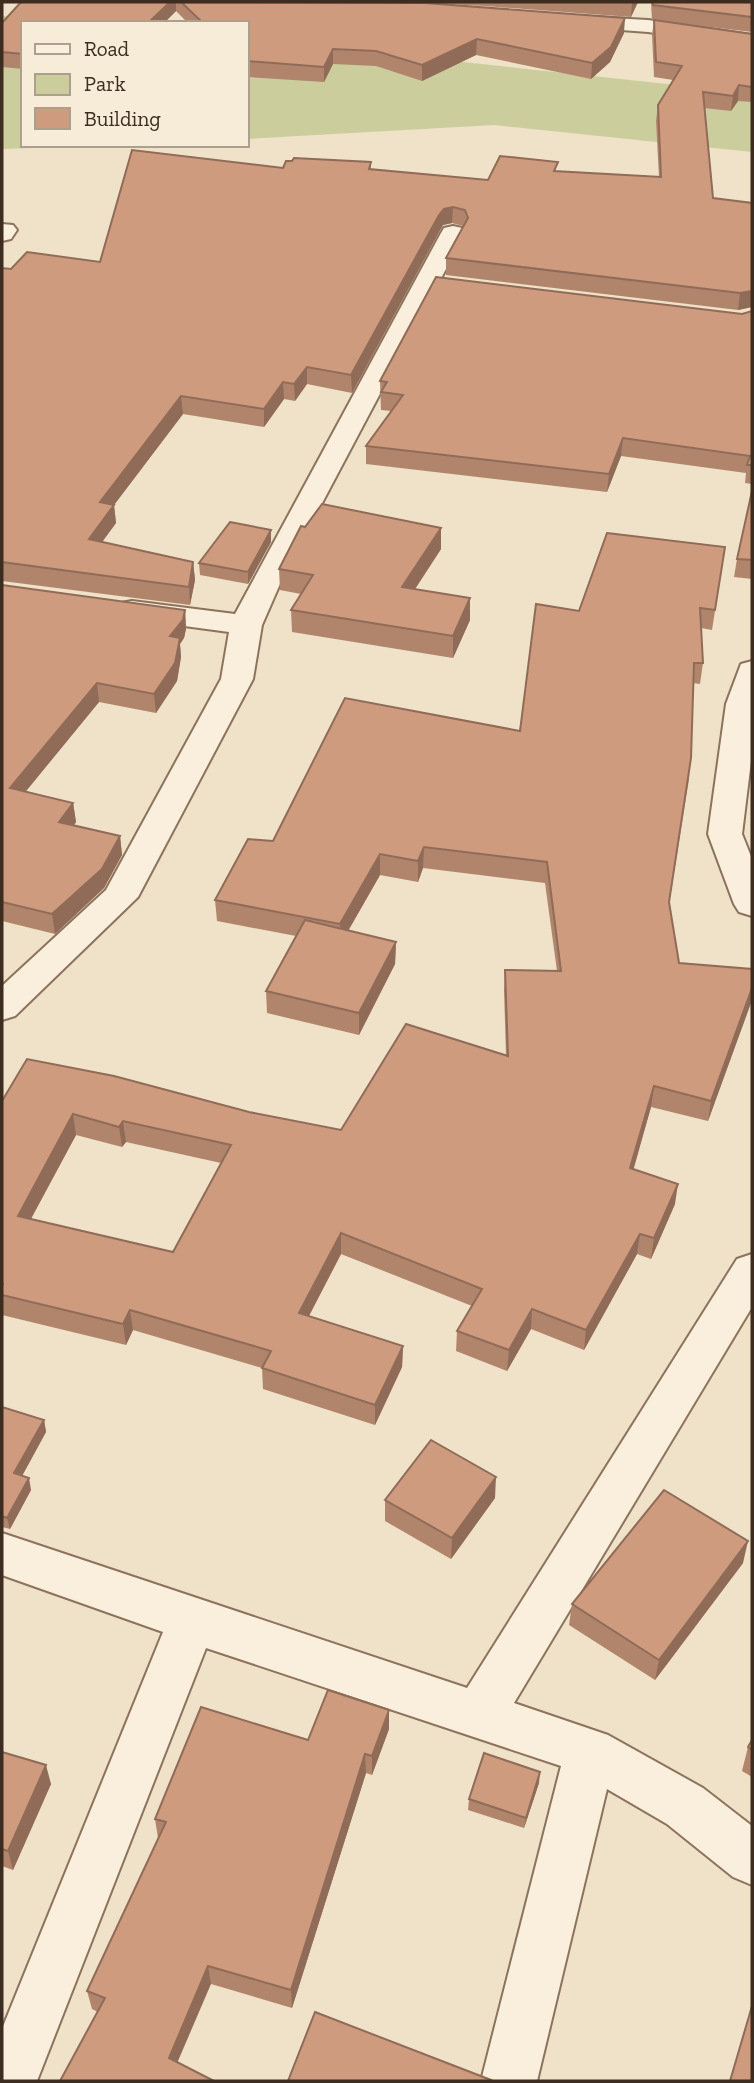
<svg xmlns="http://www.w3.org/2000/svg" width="754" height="2083" font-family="'Zilla Slab',serif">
  <rect width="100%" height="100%" fill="#efe2c8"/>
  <!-- green -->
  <g fill="#cbce9c">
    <polygon points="2,16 21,17 23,23 23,145 125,145 2,149"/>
    <polygon points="247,39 752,93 752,152 494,125 247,139"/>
  </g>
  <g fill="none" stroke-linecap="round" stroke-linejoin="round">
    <defs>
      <g id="street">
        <polygon points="574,16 648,20 752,35 752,47 648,32 567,26 564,22"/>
        <polygon points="2,224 13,225 17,230 11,239 2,241"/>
        <polygon points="453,226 462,228 465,233 283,577 262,625 253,679 138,897 15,1016 2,1020 2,986 106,890 221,679 229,632 132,619 121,617 117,610 121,603 132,601 235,614 441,233 444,228"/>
        <polygon points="752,661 752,753 742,834 752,859 752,916 739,912 734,904 708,834 726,704 741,664"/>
        <polygon points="752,1254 752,1307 514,1703 608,1735 703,1788 752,1826 752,1885 733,1877 667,1824 607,1789 537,2081 481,2081 561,1766 206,1648 37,2081 2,2081 2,2029 163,1632 2,1575 2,1533 467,1688 737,1259"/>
      </g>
    </defs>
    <!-- street casing -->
    <use href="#street" stroke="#8c735d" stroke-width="4"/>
    <!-- street -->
    <use href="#street" fill="#faefdc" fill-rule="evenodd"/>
  </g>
  <!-- wall -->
  <g fill="#b1856c" fill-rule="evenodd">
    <polygon points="21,2 638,2 631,17 485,6 447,4 624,33 610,62 591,79 476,55 422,81 376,66 333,64 324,82 247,77 247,23 188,23 176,11 164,23 23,23 23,69 2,67 2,23"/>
    <polygon points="651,2 752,2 752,32 652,20"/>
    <polygon points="654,20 752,34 752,102 738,101 731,111 704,108 713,198 752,203 752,307 738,310 446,275 446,258 463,226 452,223 443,225 439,232 352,393 307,384 295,401 284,399 264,427 183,414 114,505 116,523 102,542 193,562 195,580 190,605 2,581 2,268 11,269 100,262 283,168 371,162 371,170 488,180 558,171 659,177 656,121 658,105 673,80 654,77 652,35"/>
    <polygon points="752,311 752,484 745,483 746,473 621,456 607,492 366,464 366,446 391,411 381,410 380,381 742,314"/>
    <polygon points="752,491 752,579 734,577 737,559"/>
    <polygon points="305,527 441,528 441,549 415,589 470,620 453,658 292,632 291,610 301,594 280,590 279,569"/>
    <polygon points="271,530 271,542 248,584 200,575 199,563"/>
    <path d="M 722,566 L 712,630 L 701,628 L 703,663 L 700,684 L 693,683 L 689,779 L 669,904 L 679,963 L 752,969 L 752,1000 L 708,1121 L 651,1107 L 633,1169 L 675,1204 L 651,1259 L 637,1254 L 584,1350 L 531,1329 L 507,1371 L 456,1351 L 457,1331 L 472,1306 L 341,1254 L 309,1316 L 403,1346 L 402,1367 L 375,1425 L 263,1389 L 262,1368 L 133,1330 L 126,1345 L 2,1315 L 2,1101 L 249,1112 L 341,1130 L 506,1055 L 504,990 L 505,970 L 557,971 L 545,883 L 423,868 L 418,882 L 380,875 L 348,931 L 396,942 L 395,964 L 359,1035 L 267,1013 L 266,991 L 296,936 L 217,921 L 215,900 L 273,841 L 520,731 L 579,611 ZM 76,1135 L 122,1147 L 126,1142 L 221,1163 L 173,1252 L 31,1219 Z"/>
    <polygon points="2,585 185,610 186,629 184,638 180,644 181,657 177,681 156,713 99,702 26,791 73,803 76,822 74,825 120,836 122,855 104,888 55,934 2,921"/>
    <polygon points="2,1407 44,1420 46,1432 22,1476 31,1490 10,1529 2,1527"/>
    <polygon points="495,1498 451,1559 385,1521 385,1500"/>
    <polygon points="743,1563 655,1680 569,1625 572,1604"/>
    <polygon points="389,1729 372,1775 366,1773 292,2008 211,1984 60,2081 98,2012 92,2009 87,1991 158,1838 155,1819 308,1740"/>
    <polygon points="752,1740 752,1777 742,1771 748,1747"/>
    <polygon points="2,1752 51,1784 13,1870 2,1866"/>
    <polygon points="539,1783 524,1828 468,1810 469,1799"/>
  </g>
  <!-- shaded-wall -->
  <g fill="#906c58">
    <polygon points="170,2 176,2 176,11 164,23 148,23"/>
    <polygon points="632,2 638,2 631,17"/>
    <polygon points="625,18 624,33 610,62 591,79 592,63"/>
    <polygon points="477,39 476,55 422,81 422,65"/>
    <polygon points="333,49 333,64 324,82 324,67"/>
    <polygon points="739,85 738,101 731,111 733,96"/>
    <polygon points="453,207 452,223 443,225 439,232 352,393 351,375 439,215 444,209"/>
    <polygon points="752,291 752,307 738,310 740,293"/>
    <polygon points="307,367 307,384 295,401 294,384"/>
    <polygon points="283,382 284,399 264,427 264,409"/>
    <polygon points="181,396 183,414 114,505 116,523 91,557 89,539 100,502"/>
    <polygon points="623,438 621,456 607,492 609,474"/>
    <polygon points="441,528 441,549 402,609 402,587"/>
    <polygon points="271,530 271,542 248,584 248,572"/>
    <polygon points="193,562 195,580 190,605 189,587"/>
    <polygon points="470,598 470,620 453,658 453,636"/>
    <polygon points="185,610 186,629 184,638 180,644 181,657 177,681 156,713 154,694 170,636"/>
    <polygon points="97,683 99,702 13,807 10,788"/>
    <polygon points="73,803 76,822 62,841 59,822"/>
    <polygon points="120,836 122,855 104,888 55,934 52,914"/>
    <polygon points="424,847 423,868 418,882 418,861"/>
    <polygon points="380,854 380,875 340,945 340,924"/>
    <polygon points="396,942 395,964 359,1035 359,1013"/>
    <polygon points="752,988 752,1000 708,1121 711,1101"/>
    <polygon points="654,1086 651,1107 628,1189 630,1168"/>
    <polygon points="73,1114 76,1135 21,1237 18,1216"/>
    <polygon points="123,1121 126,1142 122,1147 119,1127"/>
    <polygon points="678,1184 675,1204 651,1259 654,1238"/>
    <polygon points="341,1233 341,1254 300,1333 299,1313"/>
    <polygon points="640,1234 637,1254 584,1350 586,1330"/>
    <polygon points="532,1309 531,1329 507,1371 509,1350"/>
    <polygon points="130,1310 133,1330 126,1345 123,1324"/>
    <polygon points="403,1346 402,1367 375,1425 375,1405"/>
    <polygon points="44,1420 46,1432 17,1485 14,1473"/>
    <polygon points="496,1477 495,1498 451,1559 452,1538"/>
    <polygon points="29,1478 31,1490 10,1529 7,1518"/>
    <polygon points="748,1541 743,1563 655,1680 659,1660"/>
    <polygon points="389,1710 389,1729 372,1775 372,1756"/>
    <polygon points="365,1754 366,1773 292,2008 291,1990"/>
    <polygon points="46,1765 51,1784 13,1870 8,1851"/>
    <polygon points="540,1772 539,1783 524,1828 526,1818"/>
    <polygon points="208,1966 211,1984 172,2075 169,2058"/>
  </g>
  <!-- building -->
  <g fill="#ce9b7e" stroke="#906c58" stroke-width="2" fill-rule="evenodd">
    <polygon points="21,2 170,2 148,23 23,23 23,54 2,52 2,23"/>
    <polygon points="181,2 425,3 625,18 611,47 592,63 477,39 422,65 376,51 333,49 324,67 247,61 247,23 203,23"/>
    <polygon points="653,2 752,2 752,17 653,5"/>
    <polygon points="654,20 752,34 752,87 739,85 733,96 703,92 713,198 752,203 752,291 740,293 446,258 468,218 465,210 453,207 444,209 439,215 351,375 307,367 294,384 283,382 264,409 181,396 100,502 114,505 89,539 193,562 189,587 2,562 2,268 11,269 27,252 100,262 132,150 283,168 286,161 292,161 294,158 371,162 369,169 488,180 500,156 558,162 554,171 661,177 658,105 682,66 656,62"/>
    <polygon points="436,277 742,314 752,311 752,465 747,465 750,456 623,438 609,474 366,446 403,395 381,392 387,382 380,381"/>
    <polygon points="752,491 752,560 737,559"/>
    <polygon points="322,504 441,528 402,587 470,598 453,636 291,610 313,575 279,569 301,526 305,527"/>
    <polygon points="230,522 271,530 248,572 199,563"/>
    <path d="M 607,533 L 725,547 L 715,610 L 700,608 L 703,663 L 694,663 L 691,758 L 669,902 L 679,963 L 752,969 L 752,988 L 711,1101 L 654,1086 L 630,1168 L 678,1184 L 654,1238 L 640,1234 L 586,1330 L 532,1309 L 509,1350 L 457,1331 L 482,1289 L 341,1233 L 299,1313 L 403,1346 L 375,1405 L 262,1368 L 271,1351 L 130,1310 L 123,1324 L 2,1295 L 2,1286 L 3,1284 L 2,1283 L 2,1101 L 27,1059 L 114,1076 L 249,1112 L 341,1130 L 406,1024 L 508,1056 L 505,970 L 561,971 L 547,862 L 424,847 L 418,861 L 380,854 L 340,924 L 215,900 L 248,839 L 273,841 L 345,698 L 520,731 L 536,604 L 579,611 ZM 73,1114 L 119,1127 L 123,1121 L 231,1145 L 173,1252 L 18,1216 Z"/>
    <polygon points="2,585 185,610 183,620 170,636 180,638 175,663 154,694 97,683 10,788 73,803 59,822 120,836 102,869 52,914 2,902"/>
    <polygon points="305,920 396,942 359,1013 266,991"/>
    <polygon points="2,1407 44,1420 14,1473 29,1478 7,1518 2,1516"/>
    <polygon points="431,1440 496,1477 452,1538 385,1500"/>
    <polygon points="664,1490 748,1541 659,1660 572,1604"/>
    <polygon points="328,1690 389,1710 372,1756 365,1754 291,1990 208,1966 169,2058 214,2081 60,2081 105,1998 87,1991 166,1822 155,1819 201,1707 308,1740"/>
    <polygon points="752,1740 752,1750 748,1747"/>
    <polygon points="2,1752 46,1765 8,1851 2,1849"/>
    <polygon points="484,1753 540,1772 526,1818 469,1799"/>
    <polygon points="752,2006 752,2081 730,2081"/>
    <polygon points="315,2012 491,2080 490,2081 288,2081"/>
  </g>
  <!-- border -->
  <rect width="754" height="2083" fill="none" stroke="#3d2c20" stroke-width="7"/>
  <!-- legend -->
  <rect x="21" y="21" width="228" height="126" fill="#f7ecd8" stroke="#ad9f8e" stroke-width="2"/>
  <rect x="35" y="44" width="35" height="10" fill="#faefdc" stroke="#ad9f8e" stroke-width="2"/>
  <text x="84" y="56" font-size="21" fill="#3d2c20">Road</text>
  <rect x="35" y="74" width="35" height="21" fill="#cbce9c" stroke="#ad9f8e" stroke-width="2"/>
  <text x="84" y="91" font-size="21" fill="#3d2c20">Park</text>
  <rect x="35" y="108" width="35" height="21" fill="#ce9b7e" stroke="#ad9f8e" stroke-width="2"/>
  <text x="84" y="126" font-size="21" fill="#3d2c20">Building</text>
</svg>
